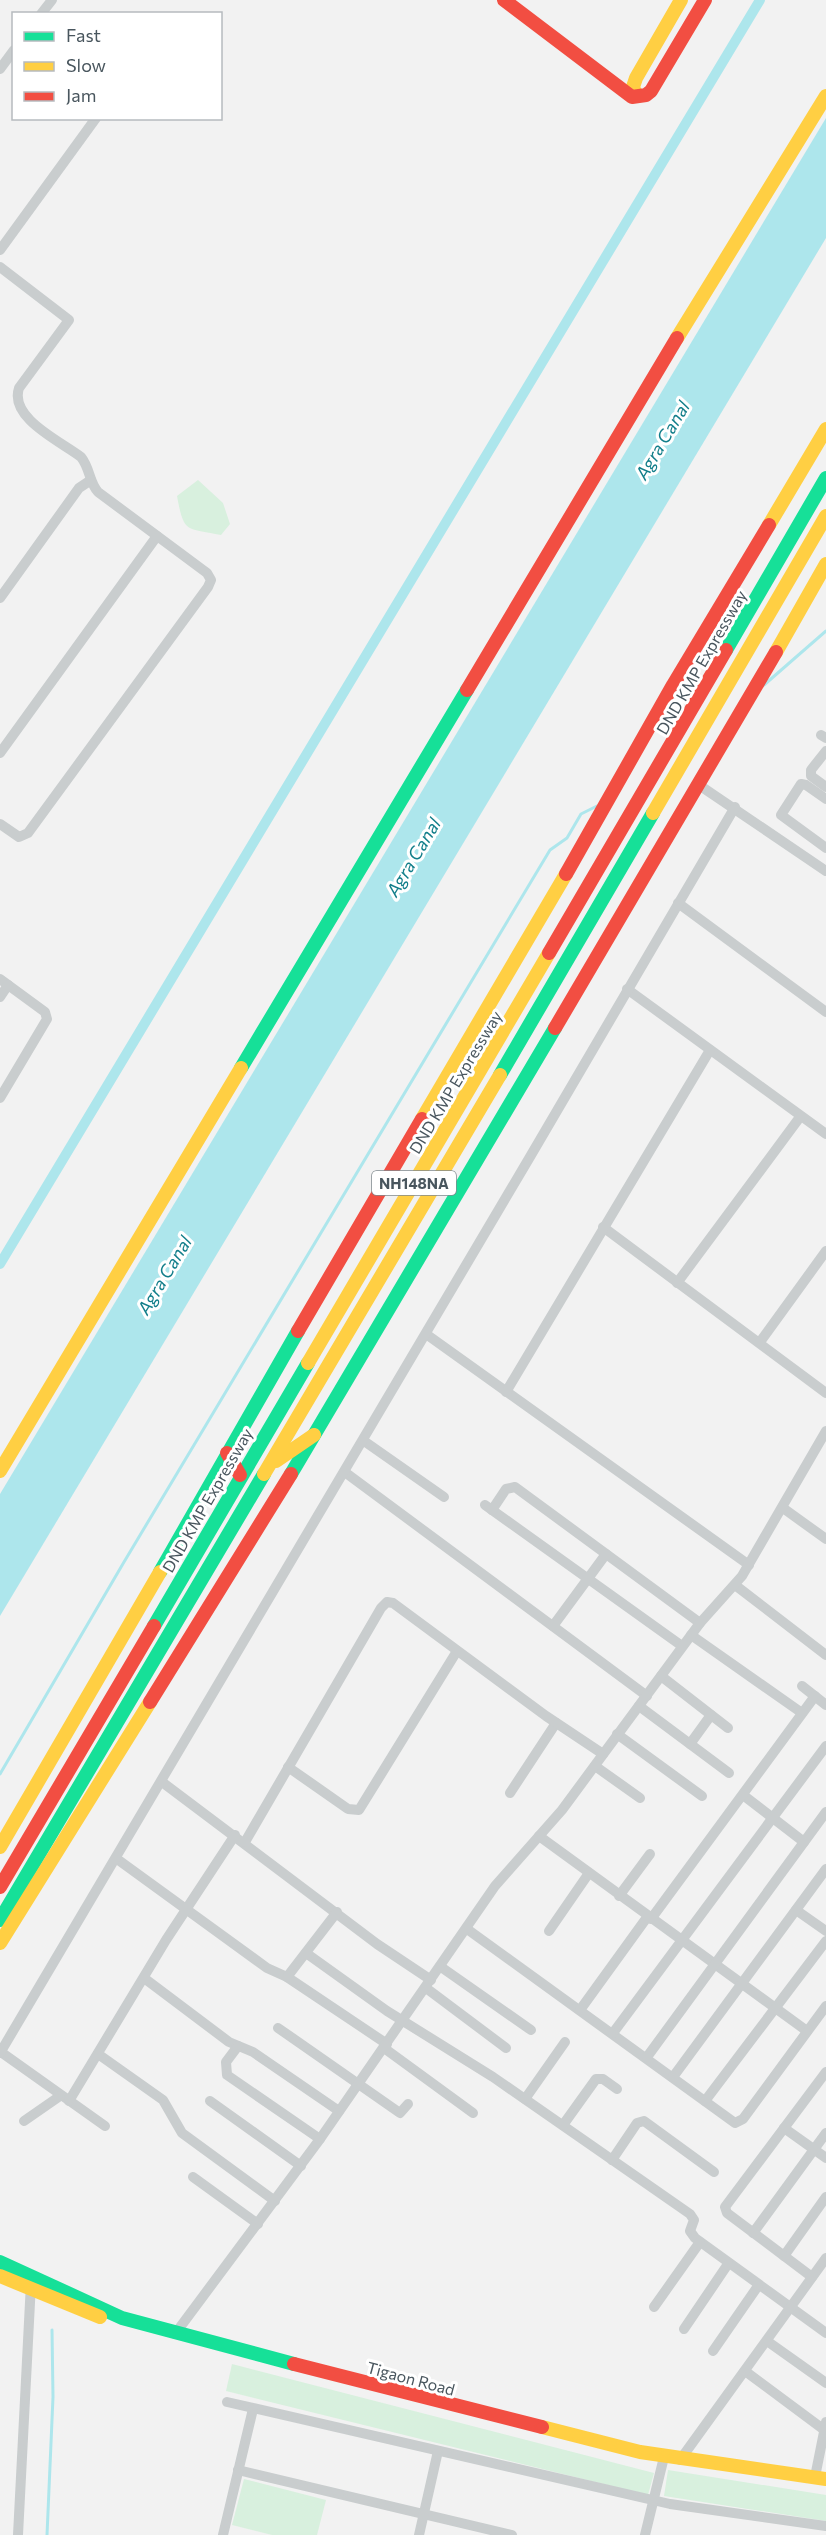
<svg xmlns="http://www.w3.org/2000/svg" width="826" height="2535" font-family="Commissioner,sans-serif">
  <rect width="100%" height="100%" fill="#f2f2f2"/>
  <!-- green -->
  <g fill="#d8f0de">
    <path d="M 198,480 L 223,503 L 230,524 L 221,535 C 185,528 184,533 177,496 Z"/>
    <polygon points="232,2364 654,2473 648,2495 226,2391"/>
    <polygon points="668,2470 826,2495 826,2521 664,2496"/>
    <polygon points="244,2479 326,2500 317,2535 272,2535 232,2525"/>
  </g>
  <!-- water -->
  <polygon fill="#ade6ec" points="826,118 826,238 0,1616 0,1494"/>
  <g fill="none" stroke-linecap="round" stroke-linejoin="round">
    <!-- stream -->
    <g stroke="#ade6ec" stroke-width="3">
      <polyline points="764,685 826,631"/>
      <polyline points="0,1774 124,1562 550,850 567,838 581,814 597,806"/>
      <polyline points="47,2535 53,2397 52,2330"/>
    </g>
    <!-- canal -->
    <polyline stroke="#ade6ec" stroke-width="10" points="0,1264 760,0"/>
    <!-- street -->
    <g stroke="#c9cdce" stroke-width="10">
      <polyline points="41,14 52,0"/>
      <polyline points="0,69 14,50"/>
      <polyline points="0,250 96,118"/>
      <path d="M 0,267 L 69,320 L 19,388 C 9,418 60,441 81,457 C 90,468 89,482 98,492 L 207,573 L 211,580 L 208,587 L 28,833 L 19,837 L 0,824"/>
      <polyline points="0,598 79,488 91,480"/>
      <polyline points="821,735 826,738"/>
      <polyline points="826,751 811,770 811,776 826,787"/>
      <polyline points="0,753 157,536"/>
      <polyline points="699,785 826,871"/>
      <polyline points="826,799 806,785 801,784 781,815 826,848"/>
      <polyline points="678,903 826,1012"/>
      <polyline points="0,979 45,1012 47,1019 0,1098"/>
      <polyline points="627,989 826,1134"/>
      <polyline points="0,997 8,985"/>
      <polyline points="603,1227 826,1393"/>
      <polyline points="677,1283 800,1117"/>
      <polyline points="426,1334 749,1565"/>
      <polyline points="760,1342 826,1251"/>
      <polyline points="506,1392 710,1050"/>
      <polyline points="364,1441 444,1497"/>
      <polyline points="346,1473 647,1696"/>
      <polyline points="485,1505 682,1646"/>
      <polyline points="783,1508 826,1539"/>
      <polyline points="492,1510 506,1489 515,1487 700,1623"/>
      <polyline points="735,1585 826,1655"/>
      <polyline points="553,1626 606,1554"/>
      <polyline points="691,1635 802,1713"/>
      <polyline points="661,1676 728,1728"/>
      <polyline points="802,1686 826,1705"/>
      <polyline points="639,1706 729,1773"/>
      <polyline points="617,1734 702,1796"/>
      <polyline points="690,1744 711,1715"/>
      <polyline points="595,1766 640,1798"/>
      <polyline points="288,1767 348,1809 359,1810 457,1651"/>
      <polyline points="162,1782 377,1944 431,1980"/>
      <polyline points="510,1793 556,1723"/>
      <polyline points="743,1795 804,1842"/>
      <polyline points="539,1836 807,2031"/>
      <polyline points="245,1842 381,1608 387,1602 393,1603 546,1716 603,1754"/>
      <polyline points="117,1859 267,1968 287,1977 387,2044"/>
      <polyline points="619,1896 650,1854"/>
      <polyline points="796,1910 826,1931"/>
      <polyline points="651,1919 815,1696"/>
      <polyline points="467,1929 735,2123 743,2119 826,2006"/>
      <polyline points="549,1931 589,1873"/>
      <polyline points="306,1953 387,2011 493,2077 690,2214 694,2220 690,2231 695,2238 826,2333"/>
      <polyline points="441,1967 531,2030"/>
      <polyline points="287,1977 337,1912"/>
      <polyline points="144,1978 229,2042 253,2052 339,2111"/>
      <polyline points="426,1988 506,2048"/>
      <polyline points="580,2010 648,1916"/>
      <polyline points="278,2028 400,2113 408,2104"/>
      <polyline points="613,2033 826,1746"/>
      <polyline points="238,2046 226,2062 227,2075 320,2139"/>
      <polyline points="384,2048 473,2113"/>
      <polyline points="1,2052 105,2126"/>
      <path d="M 0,2053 C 248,1640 491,1223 735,807"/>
      <polyline points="98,2054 163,2100 182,2133 275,2201"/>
      <polyline points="647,2057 826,1812"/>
      <polyline points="673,2077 826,1869"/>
      <polyline points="525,2099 565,2042"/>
      <polyline points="69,2101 166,1940 235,1835"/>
      <polyline points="210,2101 301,2166"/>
      <polyline points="705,2101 826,1941"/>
      <polyline points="24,2121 60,2096"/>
      <polyline points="563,2125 596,2079 603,2079 617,2089"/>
      <polyline points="784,2128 826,2158"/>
      <polyline points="612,2160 637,2123 644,2121 714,2172"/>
      <polyline points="193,2177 258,2224"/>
      <polyline points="753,2233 826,2133"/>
      <polyline points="784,2256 826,2197"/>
      <polyline points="812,2277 727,2213 725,2207 826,2072"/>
      <polyline points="654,2307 700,2242"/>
      <polyline points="684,2329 728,2264"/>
      <polyline points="175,2334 320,2139 495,1886 562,1810 700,1623 742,1576 826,1431"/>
      <polyline points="767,2341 826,2383"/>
      <polyline points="713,2351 758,2286"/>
      <polyline points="745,2371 823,2429"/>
      <polyline points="227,2402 670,2504 826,2526"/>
      <polyline points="680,2460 826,2258"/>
      <polyline points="238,2470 512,2535"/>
      <polyline points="815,2477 826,2422"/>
      <polyline points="18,2535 31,2283"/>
      <polyline points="223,2535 253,2409"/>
      <polyline points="419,2535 438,2451"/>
      <polyline points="645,2535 664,2457"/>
    </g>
    <!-- fast -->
    <g stroke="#16e098" stroke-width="14">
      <polyline points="726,650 826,478"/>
      <polyline points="241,1068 467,690"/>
      <polyline points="500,1075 653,813"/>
      <polyline points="291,1474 555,1028"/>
      <polyline points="160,1572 298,1331"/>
      <polyline points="154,1626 308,1363"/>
      <polyline points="0,1920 264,1474"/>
      <polyline points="0,2262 122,2318 294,2364"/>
    </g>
    <!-- slow -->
    <g stroke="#ffcf43" stroke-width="14">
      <polyline points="636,95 633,87 636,78 681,0"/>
      <polyline points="677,338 826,96"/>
      <polyline points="769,525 826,429"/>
      <polyline points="776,652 826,564"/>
      <polyline points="653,813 826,516"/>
      <polyline points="422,1119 566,874"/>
      <polyline points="308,1363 549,953"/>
      <polyline points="276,1461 314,1435"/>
      <polyline points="0,1471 241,1068"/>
      <polyline points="264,1474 500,1075"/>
      <polyline points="0,1847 160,1572"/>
      <polyline points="0,1943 150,1702"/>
      <polyline points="0,2276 100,2317"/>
      <polyline points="542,2427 640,2452 826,2479"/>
    </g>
    <!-- jam -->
    <g stroke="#f24e42" stroke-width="14">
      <polyline points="504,0 632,97 646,95 651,91 705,0"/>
      <polyline points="467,690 677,338"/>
      <polyline points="566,874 673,685 769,525"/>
      <polyline points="549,953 726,650"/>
      <polyline points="555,1028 776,652"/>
      <polyline points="298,1331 422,1119"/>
      <polyline points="227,1453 240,1475"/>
      <polyline points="150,1702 291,1474"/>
      <polyline points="0,1887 154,1626"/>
      <polyline points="294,2364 542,2427"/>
    </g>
  </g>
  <g text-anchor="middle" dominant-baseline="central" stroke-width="6" stroke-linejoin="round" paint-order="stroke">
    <!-- shield labels -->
    <rect fill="#fff" stroke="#80898e" stroke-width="1.5" x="372" y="1171" width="84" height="24" rx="4.5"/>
    <g font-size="15" font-weight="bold" fill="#49565e">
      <text x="414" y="1183">NH148NA</text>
    </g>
    <!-- street labels -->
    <g font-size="16" fill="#49565e" stroke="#fff">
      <text transform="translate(701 662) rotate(-60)">DND KMP Expressway</text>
      <text transform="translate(455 1082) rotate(-59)">DND KMP Expressway</text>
      <text transform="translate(207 1500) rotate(-60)">DND KMP Expressway</text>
      <text transform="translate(411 2378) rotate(15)">Tigaon Road</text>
    </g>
    <!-- water labels -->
    <g font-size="18" font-style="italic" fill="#127e8a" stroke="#fff">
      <text transform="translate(662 440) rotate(-59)">Agra Canal</text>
      <text transform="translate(413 857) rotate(-59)">Agra Canal</text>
      <text transform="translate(164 1275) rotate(-59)">Agra Canal</text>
    </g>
  </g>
  <!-- legend -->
  <rect x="12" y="12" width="210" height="108" fill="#ffffff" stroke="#b6bbbf" stroke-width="1.5"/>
  <rect x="24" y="32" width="30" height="9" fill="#16e098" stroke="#b6bbbf" stroke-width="1.5"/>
  <text x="66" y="42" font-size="18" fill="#49565e">Fast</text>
  <rect x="24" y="62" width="30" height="9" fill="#ffcf43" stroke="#b6bbbf" stroke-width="1.5"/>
  <text x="66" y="72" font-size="18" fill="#49565e">Slow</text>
  <rect x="24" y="92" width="30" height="9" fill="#f24e42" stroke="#b6bbbf" stroke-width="1.5"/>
  <text x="66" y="102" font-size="18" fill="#49565e">Jam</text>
</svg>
